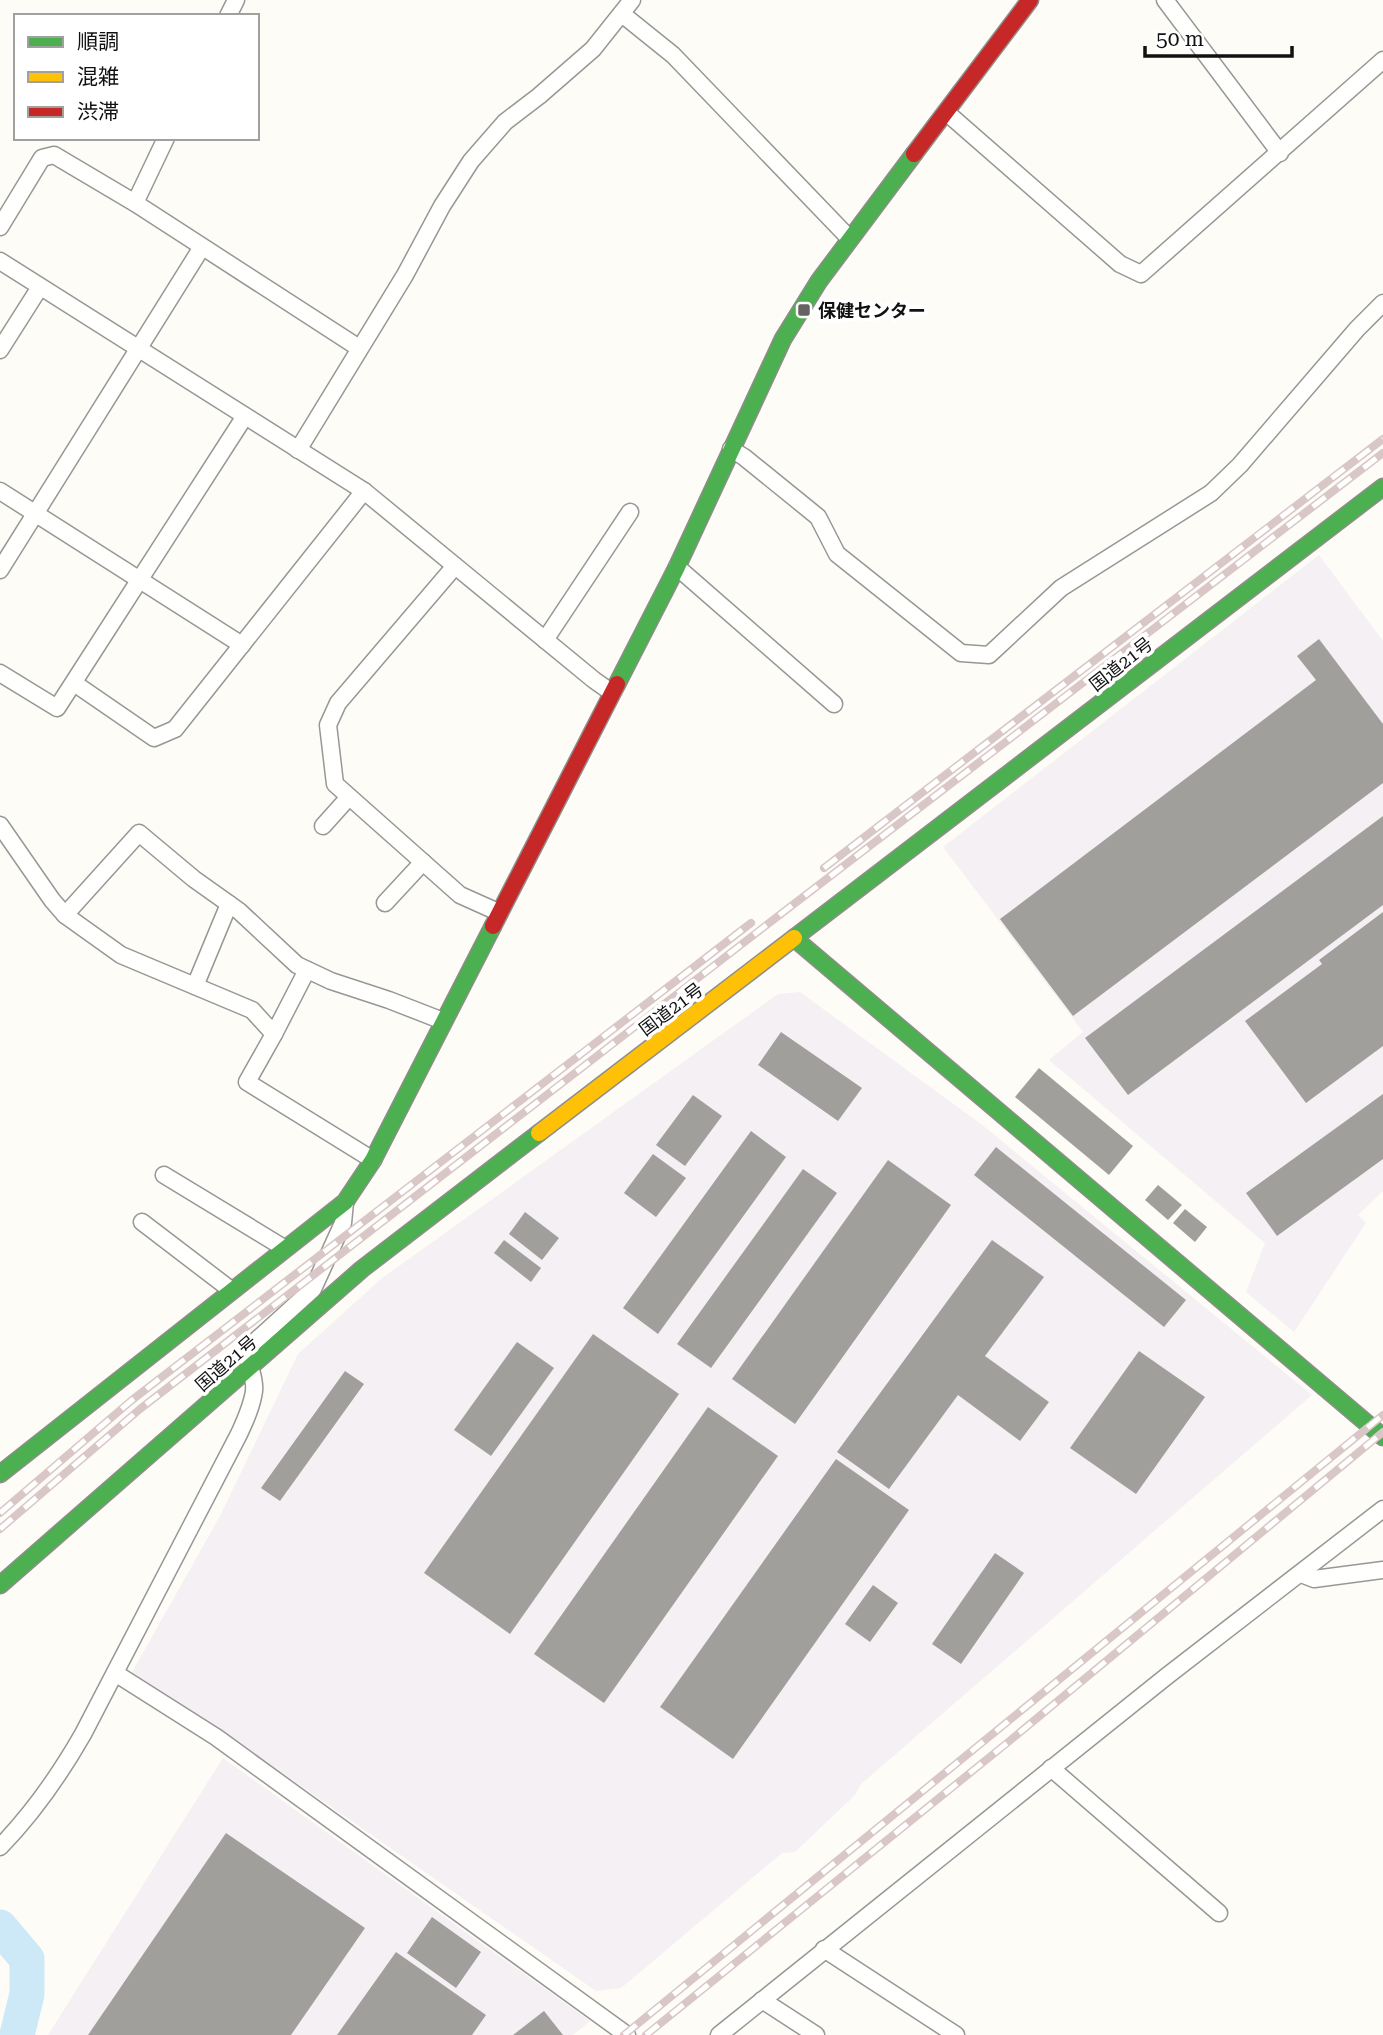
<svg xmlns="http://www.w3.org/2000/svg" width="1383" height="2035" font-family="'Roboto Serif','Noto Sans JP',serif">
  <rect width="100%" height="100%" fill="#fdfcf7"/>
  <!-- industrial -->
  <g fill="#f5f0f3">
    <polygon points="1319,555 1383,641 1383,1191 1358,1215 1366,1223 1294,1332 1246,1292 1265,1243 1049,1060 1083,1032 943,847"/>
    <polygon points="800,992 981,1124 1312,1395 861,1784 855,1795 795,1852 782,1853 621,1988 596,1991 208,1721 131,1674 220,1516 298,1354 381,1279 778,994"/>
    <polygon points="223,1758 590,2021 573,2035 48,2035"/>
  </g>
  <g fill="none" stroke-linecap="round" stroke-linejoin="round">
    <!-- river -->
    <polyline stroke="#cde8f7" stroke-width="35" points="0,1927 27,1959 27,1994 17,2035"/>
  </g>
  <!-- building -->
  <g fill="#a19f9c">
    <polygon points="1319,639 1383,724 1383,783 1073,1016 1000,919 1316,680 1297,656"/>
    <polygon points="1383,816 1383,905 1128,1095 1085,1038"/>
    <polygon points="1383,912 1383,1046 1306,1103 1245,1021 1322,964 1319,960"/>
    <polygon points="781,1032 862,1088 838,1121 758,1065"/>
    <polygon points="1039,1068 1133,1146 1109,1175 1015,1097"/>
    <polygon points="1383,1094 1383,1159 1277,1236 1246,1193"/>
    <polygon points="693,1095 722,1116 685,1166 656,1145"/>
    <polygon points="751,1131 786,1157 658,1334 623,1308"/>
    <polygon points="996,1147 1186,1300 1164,1327 974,1175"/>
    <polygon points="653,1154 686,1178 656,1217 624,1193"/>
    <polygon points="888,1160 951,1205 795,1424 732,1379"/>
    <polygon points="803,1169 837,1193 711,1368 677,1344"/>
    <polygon points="1158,1185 1182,1205 1168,1220 1145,1200"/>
    <polygon points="1185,1209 1207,1227 1195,1242 1173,1223"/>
    <polygon points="525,1212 559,1238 542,1260 509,1234"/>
    <polygon points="504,1240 541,1268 531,1282 494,1253"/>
    <polygon points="992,1240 1044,1277 985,1356 1049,1402 1020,1441 958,1395 889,1489 837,1452"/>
    <polygon points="593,1334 679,1394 510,1634 424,1573"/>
    <polygon points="517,1342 554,1368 491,1456 454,1430"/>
    <polygon points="1139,1351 1205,1397 1136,1494 1070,1448"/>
    <polygon points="345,1371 364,1384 280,1501 261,1488"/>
    <polygon points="708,1407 778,1456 604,1703 534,1654"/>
    <polygon points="836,1459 909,1510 733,1759 660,1707"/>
    <polygon points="995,1553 1024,1573 961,1664 932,1644"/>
    <polygon points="873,1585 898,1603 870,1642 845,1624"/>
    <polygon points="226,1833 365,1928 291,2035 88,2035"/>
    <polygon points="432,1917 481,1952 456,1988 407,1953"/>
    <polygon points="396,1952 486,2015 472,2035 337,2035"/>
    <polygon points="544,2011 563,2035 513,2035"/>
  </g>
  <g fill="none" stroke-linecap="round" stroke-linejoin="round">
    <defs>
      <g id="street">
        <polyline points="1165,0 1280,153"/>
        <polyline points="622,14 673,55 850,239"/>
        <polyline points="228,16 236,0"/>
        <polyline points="946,112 1120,264 1141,274 1383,60"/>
        <polyline points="135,203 166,138"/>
        <polyline points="0,227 42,158 54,155 135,203 359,348"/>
        <polyline points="0,261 364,491 594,680 611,692"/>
        <polyline points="0,350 40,287"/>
        <polyline points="731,449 744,457 818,517 837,554 961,653 989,655 1061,588 1211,493 1240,465 1357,329 1383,303"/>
        <polyline points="298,450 405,275 442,206 471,161 505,122 539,96 593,49 632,0"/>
        <polyline points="0,491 242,645"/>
        <polyline points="455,566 338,703 328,725 335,784 460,895 498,912"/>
        <polyline points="677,567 834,704"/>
        <polyline points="0,570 202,247"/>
        <polyline points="545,640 630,512"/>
        <polyline points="0,673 57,708 245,416"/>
        <polyline points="74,683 154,738 175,729 364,491"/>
        <polyline points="0,825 52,900 65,915 139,833 194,879 239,911 297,965 331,981 389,1000 443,1021"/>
        <polyline points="323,826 349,797"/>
        <polyline points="385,903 423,862"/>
        <polyline points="65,915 121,955 252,1010 274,1034 247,1082 373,1160"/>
        <polyline points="195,986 229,904"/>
        <polyline points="274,1034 307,970"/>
        <polyline points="164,1175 284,1248"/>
        <polyline points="142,1222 231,1290"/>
        <polyline points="1301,1574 1314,1579 1383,1570"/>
        <polyline points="115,1673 216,1737 627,2035"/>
        <polyline points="1051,1768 1219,1913"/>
        <path d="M 0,1847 C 33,1813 59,1776 83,1734 L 239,1434 C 245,1421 252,1406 254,1391 C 256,1376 245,1362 249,1347 L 313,1289 L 343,1223 L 345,1202"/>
        <polyline points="824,1949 956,2035"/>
        <polyline points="762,2000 816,2035"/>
        <polyline points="719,2035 1167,1676 1383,1509"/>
      </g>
      <g id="fast">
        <polyline points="617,684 677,567 783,339 819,281 914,154"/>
        <polyline points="794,938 1383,487"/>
        <polyline points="795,939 1383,1437"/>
        <polyline points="0,1474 345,1202 373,1160 493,926"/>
        <polyline points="0,1585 362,1269 539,1133"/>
      </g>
      <polyline id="slow" points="539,1133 794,938"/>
      <g id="jam">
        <polyline points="914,154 1030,0"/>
        <polyline points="493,926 617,684"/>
      </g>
    </defs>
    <!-- street casing -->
    <use href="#street" stroke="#979795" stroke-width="19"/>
    <!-- fast casing -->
    <use href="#fast" stroke="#8e8d8b" stroke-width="19"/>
    <!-- slow casing -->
    <use href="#slow" stroke="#8e8d8b" stroke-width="19"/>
    <!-- jam casing -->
    <use href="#jam" stroke="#8e8d8b" stroke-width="19"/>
    <!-- street -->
    <use href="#street" stroke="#fffffe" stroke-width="16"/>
    <!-- fast -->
    <use href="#fast" stroke="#4caf50" stroke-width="16"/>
    <!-- slow -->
    <use href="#slow" stroke="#ffc107" stroke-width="16"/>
    <!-- jam -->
    <use href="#jam" stroke="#c62828" stroke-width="16"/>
    <defs>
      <g id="rail">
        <polyline points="824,868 1383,439"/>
        <polyline points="0,1513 132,1400 751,923"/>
        <polyline points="0,1529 140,1409 773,920 1383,453"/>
        <polyline points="624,2035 1383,1415"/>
        <polyline points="646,2035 1007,1743 1383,1432"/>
      </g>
    </defs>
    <!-- rail casing -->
    <use href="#rail" stroke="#d9c6c7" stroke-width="8"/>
    <!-- rail -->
    <use href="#rail" stroke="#fff" stroke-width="5" stroke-dasharray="16" stroke-linecap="butt"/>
  </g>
  <!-- markers -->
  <rect fill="#646362" stroke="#fff" stroke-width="2.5" x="797" y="303" width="14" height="14" rx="3.5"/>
  <g text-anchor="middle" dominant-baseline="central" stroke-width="7" stroke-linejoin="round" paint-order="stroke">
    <!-- poi labels -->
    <g font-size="18" font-weight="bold" fill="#111" stroke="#fff" text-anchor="start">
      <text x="818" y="310">保健センター</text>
    </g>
    <!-- street labels -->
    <g font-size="18" fill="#111" stroke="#fff">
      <text transform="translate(1121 664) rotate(-38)">国道21号</text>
      <text transform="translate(671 1009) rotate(-37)">国道21号</text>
      <text transform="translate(226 1363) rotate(-41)">国道21号</text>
    </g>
  </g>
  <!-- legend -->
  <rect x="14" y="14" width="245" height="126" fill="#ffffff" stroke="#a0a0a0" stroke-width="2"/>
  <rect x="28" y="37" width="35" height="10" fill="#4caf50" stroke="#a0a0a0" stroke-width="2"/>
  <text x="77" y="49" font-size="21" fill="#111111">順調</text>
  <rect x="28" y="72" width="35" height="10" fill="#ffc107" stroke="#a0a0a0" stroke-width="2"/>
  <text x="77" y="84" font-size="21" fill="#111111">混雑</text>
  <rect x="28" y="107" width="35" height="10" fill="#c62828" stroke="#a0a0a0" stroke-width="2"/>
  <text x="77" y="119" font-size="21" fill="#111111">渋滞</text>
  <!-- scale -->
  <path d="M1145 46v10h147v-10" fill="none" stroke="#111111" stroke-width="3.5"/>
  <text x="1156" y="46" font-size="21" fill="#111111" stroke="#ffffff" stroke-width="5" paint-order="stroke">50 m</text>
</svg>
